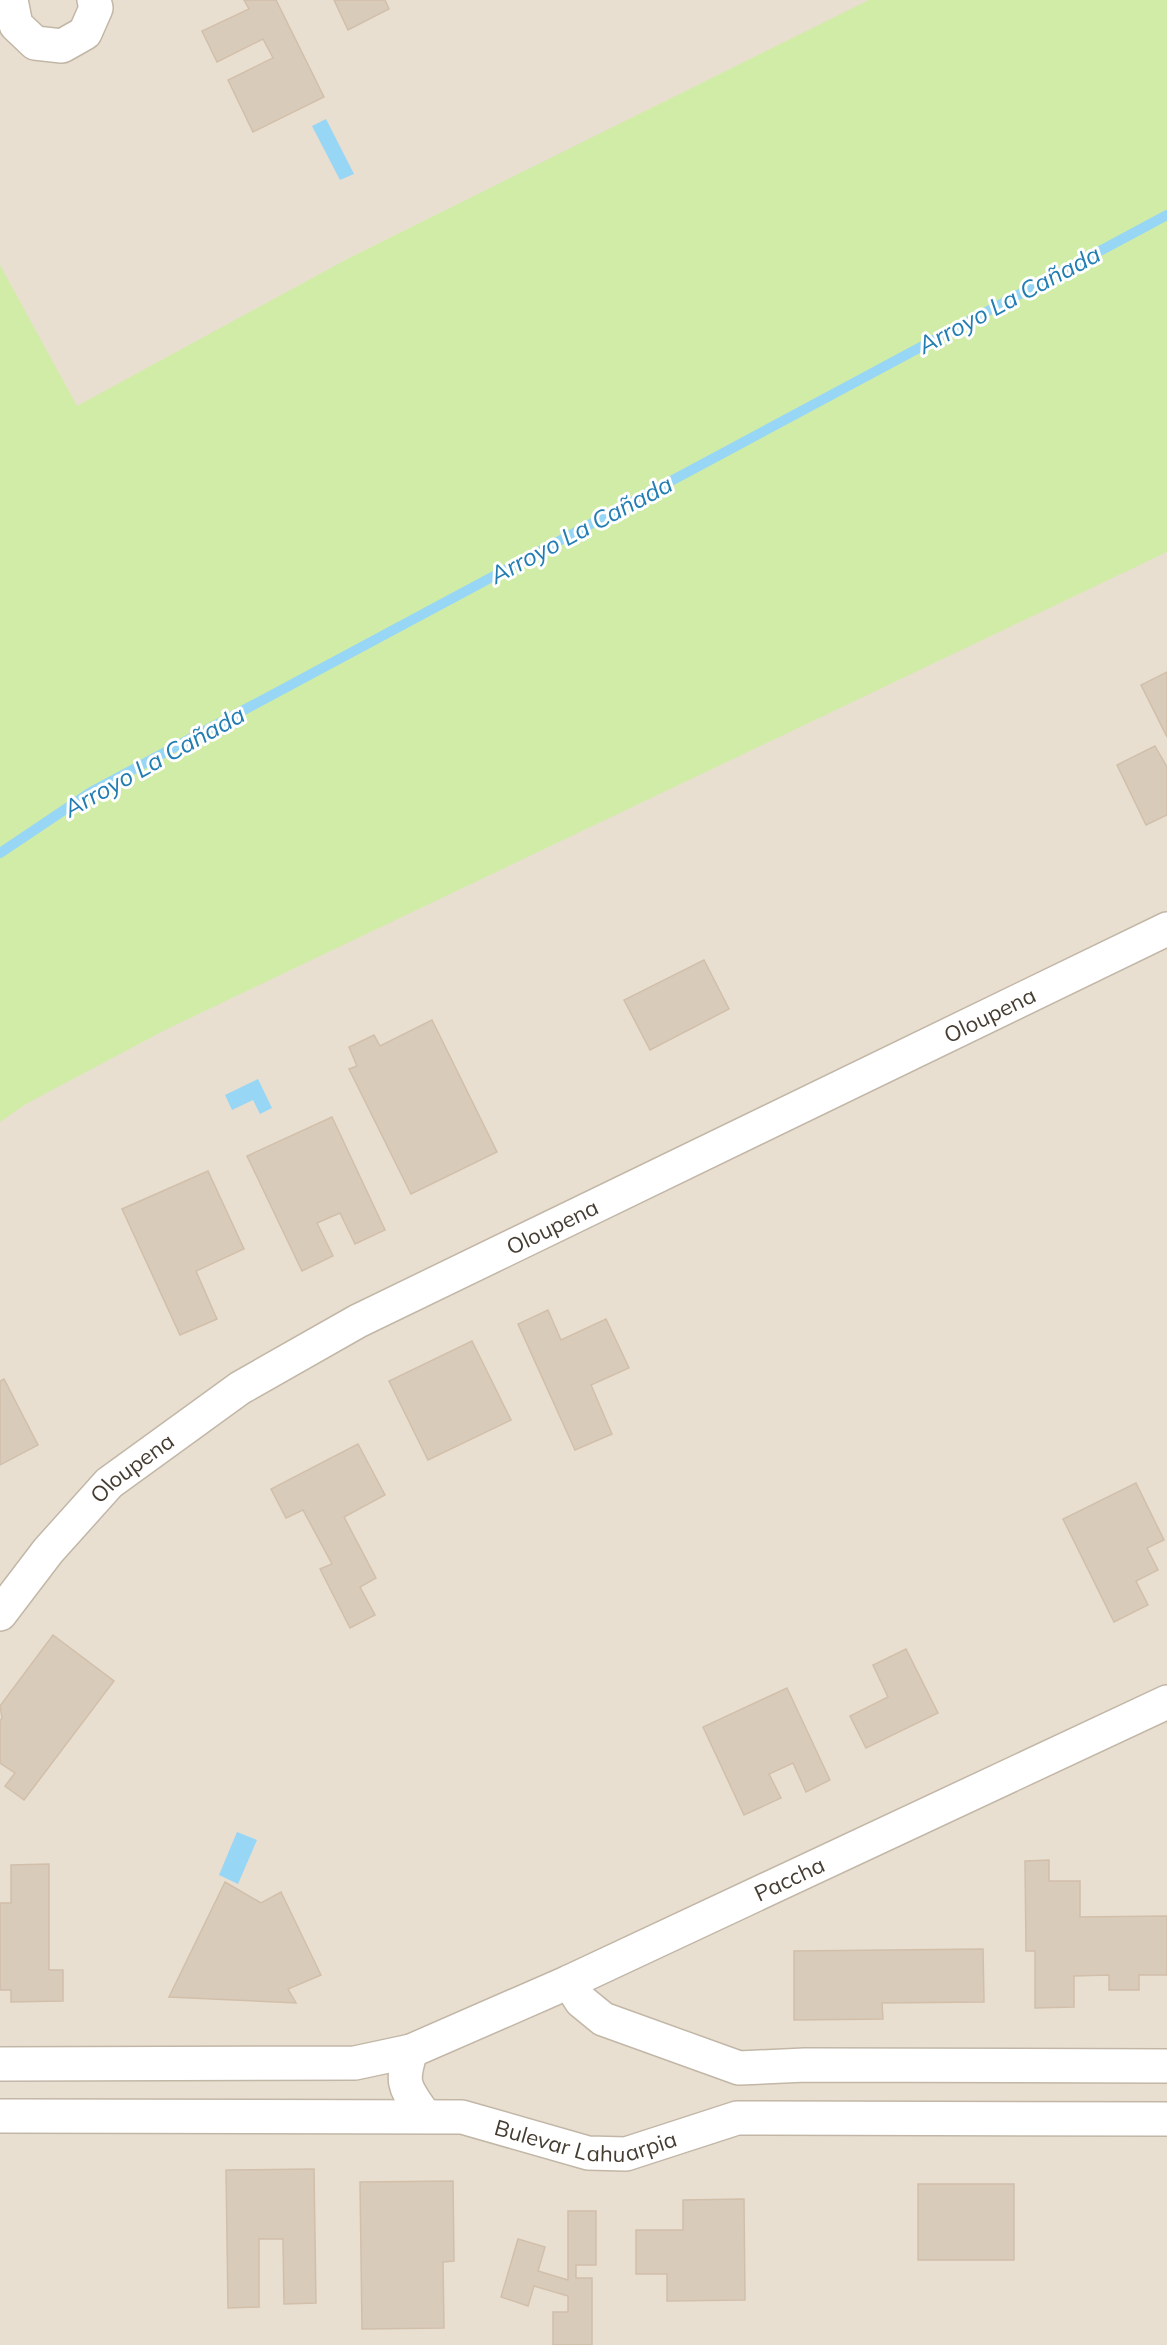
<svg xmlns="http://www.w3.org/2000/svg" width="1167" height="2345" font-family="Mulish,sans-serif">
  <rect width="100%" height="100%" fill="#f3ede3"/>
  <!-- residential -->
  <rect fill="#e8dfd0" x="0" y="0" width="1167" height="2345"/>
  <!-- green -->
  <polygon fill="#d1eca7" points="869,0 1167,0 1167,552 165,1030 26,1104 0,1122 0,265 77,406 349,258"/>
  <!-- water -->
  <g fill="#98d6f6">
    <polygon points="326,119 354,174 340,180 312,126"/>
    <polygon points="258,1079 272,1108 260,1114 253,1100 232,1110 225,1095"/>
    <polygon points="237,1832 257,1840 238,1884 219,1875"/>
  </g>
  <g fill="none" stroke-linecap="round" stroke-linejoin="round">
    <!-- stream -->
    <polyline stroke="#98d6f6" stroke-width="10" points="0,853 91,792 1167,215"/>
  </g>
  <!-- building -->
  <g fill="#d9cbba" stroke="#d1bfaa" stroke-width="1.5">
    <polygon points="244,0 276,0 324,97 253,132 228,80 273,58 263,39 217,62 202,31 249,9"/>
    <polygon points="334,0 385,0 389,9 348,30"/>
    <polygon points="1167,672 1167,737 1141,685"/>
    <polygon points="1155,746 1167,767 1167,815 1146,825 1117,765"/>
    <polygon points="704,960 729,1009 650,1050 624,1000"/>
    <polygon points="432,1020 497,1152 411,1194 349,1069 357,1066 349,1047 374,1035 380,1046"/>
    <polygon points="332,1117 385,1230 355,1244 340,1213 317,1223 333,1256 302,1271 247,1156"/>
    <polygon points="208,1171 244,1249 196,1271 217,1319 180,1335 122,1209"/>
    <polygon points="548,1310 561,1340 606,1319 629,1368 591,1385 612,1434 575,1450 518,1324"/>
    <polygon points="472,1341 511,1420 428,1460 389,1381"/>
    <polygon points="4,1379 38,1445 0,1465 0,1381"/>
    <polygon points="358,1444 385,1495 344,1517 376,1578 360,1587 375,1615 350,1628 320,1569 332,1564 303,1510 286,1518 271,1489"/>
    <polygon points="1136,1483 1164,1540 1147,1548 1158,1570 1136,1581 1148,1605 1114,1622 1063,1519"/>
    <polygon points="53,1635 114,1681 24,1800 5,1786 15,1773 0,1763 0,1721 2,1718 0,1706"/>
    <polygon points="906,1649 938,1713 866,1748 850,1716 888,1697 873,1665"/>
    <polygon points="787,1688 830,1780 806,1792 793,1763 769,1774 781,1798 744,1815 703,1727"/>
    <polygon points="1049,1860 1049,1881 1080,1881 1080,1917 1167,1916 1167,1975 1139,1975 1139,1990 1109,1990 1109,1975 1074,1976 1074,2007 1035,2008 1035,1951 1026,1951 1025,1861"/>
    <polygon points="49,1864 49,1970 63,1970 63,2001 11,2002 11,1990 0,1990 0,1903 11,1903 11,1865"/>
    <polygon points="225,1882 261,1903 281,1892 321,1975 288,1989 296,2003 169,1997"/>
    <polygon points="983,1949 984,2002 882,2003 883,2019 794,2020 794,1951"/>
    <polygon points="314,2169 316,2303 284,2304 283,2239 259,2239 259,2307 228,2308 226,2170"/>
    <polygon points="453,2181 454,2261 443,2262 444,2328 362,2329 360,2182"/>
    <rect x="918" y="2184" width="96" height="76"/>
    <polygon points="744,2199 745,2300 667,2301 667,2274 636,2274 636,2230 683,2230 683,2200"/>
    <polygon points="568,2211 596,2211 596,2265 576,2265 576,2278 592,2278 592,2345 553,2345 553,2312 568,2312 568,2296 534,2286 528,2306 501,2297 518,2239 545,2247 538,2271 568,2280"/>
  </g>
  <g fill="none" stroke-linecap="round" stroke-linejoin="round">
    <defs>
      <g id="minor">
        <polyline points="11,0 16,25 35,43 62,46 85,33 96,8 94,0"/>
        <path id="s1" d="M 0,1614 L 48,1551 L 109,1483 L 240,1388 L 358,1321 L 1167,929"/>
        <polyline points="569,1982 581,2001 603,2019 739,2068 805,2065 1167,2066"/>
        <path d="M 411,2051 C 400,2085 405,2087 424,2115"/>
        <path id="s2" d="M 0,2064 L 355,2063 L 411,2051 L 569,1982 L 1167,1702"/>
        <path id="s3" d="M 0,2116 L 462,2117 L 588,2153 L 626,2154 L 737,2118 L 1167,2119"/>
      </g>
    </defs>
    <!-- minor casing -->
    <use href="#minor" stroke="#c2b7a7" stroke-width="36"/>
    <!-- minor -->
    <use href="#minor" stroke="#fff" stroke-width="33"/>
  </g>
  <g text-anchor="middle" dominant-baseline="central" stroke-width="6" stroke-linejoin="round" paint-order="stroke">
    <!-- street labels -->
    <g font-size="22" fill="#453d32" stroke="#fff">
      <text stroke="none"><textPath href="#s1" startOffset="1170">Oloupena</textPath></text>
      <text stroke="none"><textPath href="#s1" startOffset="684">Oloupena</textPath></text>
      <text stroke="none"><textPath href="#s1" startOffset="198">Oloupena</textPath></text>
      <text stroke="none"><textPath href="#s2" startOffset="828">Paccha</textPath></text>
      <text stroke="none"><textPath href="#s3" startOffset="590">Bulevar Lahuarpia</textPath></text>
    </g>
    <!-- water labels -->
    <g font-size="24" font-style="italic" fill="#227db2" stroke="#fff">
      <text transform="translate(1009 299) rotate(-28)">Arroyo La Cañada</text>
      <text transform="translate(581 529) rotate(-28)">Arroyo La Cañada</text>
      <text transform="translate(154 761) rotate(-29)">Arroyo La Cañada</text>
    </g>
  </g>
</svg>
